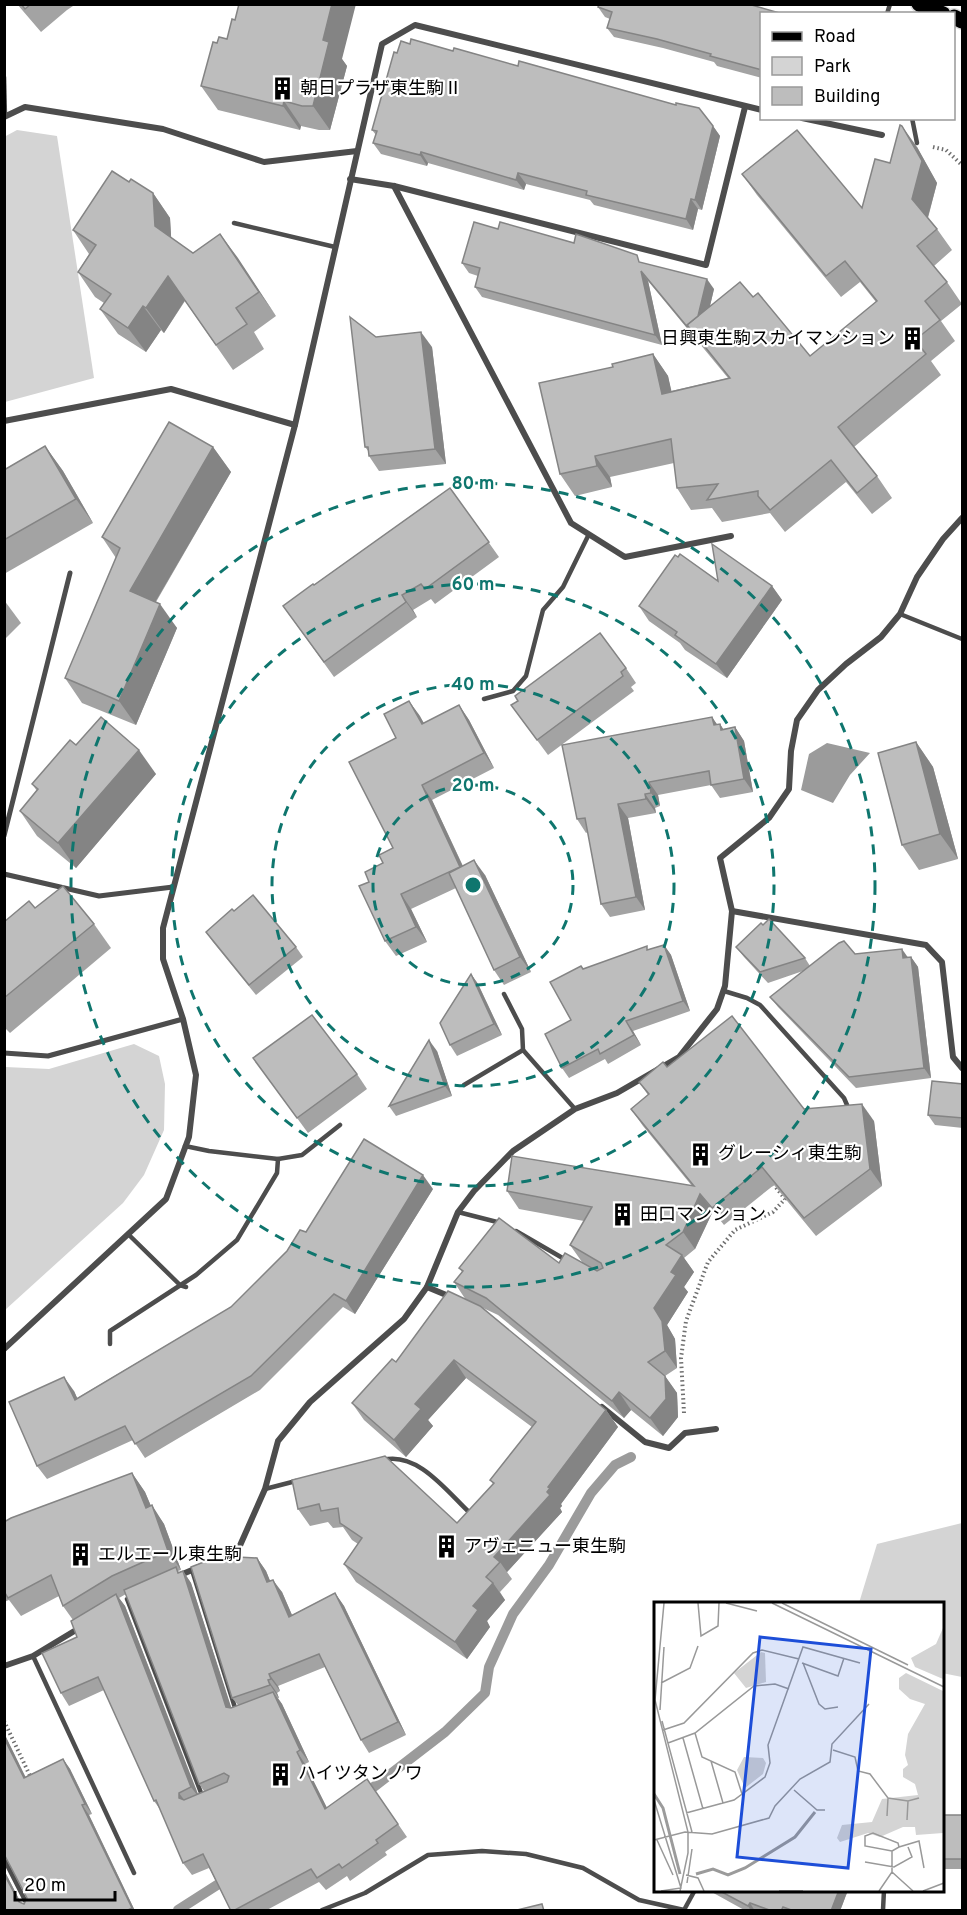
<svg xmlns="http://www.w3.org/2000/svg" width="967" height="1915" font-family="Overpass,'Noto Sans JP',sans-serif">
  <rect width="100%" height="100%" fill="#fff"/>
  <!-- green -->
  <g fill="#d4d4d4">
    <polygon points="17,130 57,136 94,378 5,402 4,137"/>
    <polygon points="134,1044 159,1056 165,1084 164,1130 144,1175 123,1203 5,1310 5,1067 49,1069"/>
    <polygon points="962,1523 962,1677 942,1673 942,1603 859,1603 877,1544"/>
  </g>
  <!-- water -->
  <polygon fill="#9b9b9b" points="827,743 870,753 850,775 833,803 801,790 809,754"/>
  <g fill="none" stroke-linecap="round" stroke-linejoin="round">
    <!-- stream -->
    <g stroke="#9b9b9b" stroke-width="10">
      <polyline points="362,1796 445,1732 485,1693 489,1667 513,1614 549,1565 591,1493 615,1465 631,1457"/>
      <polyline points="178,1910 228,1878"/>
    </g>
    <defs>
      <g id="primary">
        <polyline points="919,4 943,14"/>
        <polyline points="954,17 962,21"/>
      </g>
    </defs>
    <!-- primary casing -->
    <use href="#primary" stroke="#dbdbdb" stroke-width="18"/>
    <!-- path -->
    <g stroke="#6f6f6f" stroke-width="4" stroke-dasharray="1.5 3" stroke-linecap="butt">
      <polyline points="933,147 946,150 962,165"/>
      <polyline points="684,1413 681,1358 686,1321 708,1262 735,1230 773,1212 785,1199 774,1185"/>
      <polyline points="4,1721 32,1780"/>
    </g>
    <!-- service -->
    <g stroke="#4d4d4d" stroke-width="4.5">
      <polyline points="887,14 890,4"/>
      <polyline points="4,77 5,117"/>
      <polyline points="912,118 917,143"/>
      <polyline points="234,223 335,247"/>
      <polyline points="900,614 962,639"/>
      <polyline points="484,699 513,691 526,676 543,610 563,587 589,534"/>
      <polyline points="724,991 747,998 760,1005 844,1098 847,1105"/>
      <polyline points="504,994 522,1029 523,1050 575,1109"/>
      <polyline points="464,1085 523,1050"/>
      <polyline points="185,1146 209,1151 278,1159"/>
      <polyline points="458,1212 501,1223"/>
      <polyline points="516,1231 566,1260"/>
      <polyline points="128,1234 180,1285 186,1287"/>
      <polyline points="110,1344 110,1331 196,1275 237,1240 277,1173 278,1159 302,1155 340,1125"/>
      <path d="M 383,1460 C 418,1451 448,1493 471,1514"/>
      <polyline points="265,1489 296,1481"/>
      <polyline points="192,1570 236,1711"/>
      <polyline points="127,1599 203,1798"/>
      <polyline points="33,1656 134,1873"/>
      <polyline points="4,1859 30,1910"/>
      <polyline points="322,1910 365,1893 428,1855 482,1851 526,1854 583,1868 639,1900 684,1910"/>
      <polyline points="684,1910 695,1890"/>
      <polyline points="883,1910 884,1890"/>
    </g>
    <!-- pedestrian -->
    <g stroke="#4d4d4d" stroke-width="5">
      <polyline points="4,836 70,573"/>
      <polyline points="4,874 99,896 173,887"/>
      <polyline points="4,1053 48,1056 183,1019"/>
    </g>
    <!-- minor -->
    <g stroke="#4d4d4d" stroke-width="6">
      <polyline points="4,117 25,107 163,129 264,162 357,151"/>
      <polyline points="802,118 882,135"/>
      <polyline points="350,179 394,186 706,265 745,107"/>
      <polyline points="394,186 571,523 625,557 731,536"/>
      <polyline points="4,421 171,389 295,425"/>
      <polyline points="732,911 926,945 942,962 953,1057 962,1068"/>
      <polyline points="427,1287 451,1297"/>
      <polyline points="4,1349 166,1199 189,1137 196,1075 183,1019 163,959 163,928 295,425 382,44 415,25 762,110"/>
      <polyline points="602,1407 645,1442 669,1448 685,1433 716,1429"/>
      <polyline points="219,1558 238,1550 265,1489 278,1441 310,1402 404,1319 427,1287 458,1212 474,1191 513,1151 575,1109 617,1093 679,1057 717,1009 725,986 732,911 720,858 769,818 789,789 791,751 797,720 818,690 846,664 881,637 900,614 917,577 943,539 962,518"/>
      <polyline points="178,1576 199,1567"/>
      <polyline points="4,1666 33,1656 81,1627"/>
    </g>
    <!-- primary -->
    <use href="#primary" stroke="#000" stroke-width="15"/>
  </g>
  <!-- wall -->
  <g fill="#a3a3a3" fill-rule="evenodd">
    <polygon points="17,4 76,4 67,10 41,32"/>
    <polygon points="598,7 762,14 762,78 717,66 714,62 663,48 614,37 607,28 610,19 605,17"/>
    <polygon points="235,20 342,59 347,66 330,130 319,130 301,126 300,130 218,110 201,86 217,43 227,39"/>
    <polygon points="713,126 720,136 702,210 698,209 693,230 594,205 590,200 526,184 524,190 428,163 427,166 381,154 373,143 376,135 372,130"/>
    <polygon points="917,147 937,183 928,218 937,229 952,250 934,266 947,282 962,304 941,321 955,341 931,361 941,375 854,447 877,476 892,498 872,514 846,482 785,532 770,513 722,522 712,508 691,510 677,488 674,463 610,477 612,487 575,496 560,474 613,367 653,354 668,376 671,391 728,378 648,281 662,345 482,297 475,287 478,276 469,273 462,263 498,229 643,263 714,289 710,306 753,297 810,356 876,302 860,282 841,297 757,195 742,174 862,208 890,163"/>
    <polygon points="129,182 153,193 170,218 171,238 193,253 220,234 276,316 254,332 264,349 233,370 185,301 164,333 161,330 146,352 118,334 100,309 104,303 95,297 78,272 89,254 73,230"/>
    <polygon points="376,337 432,347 446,464 379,471 369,456 369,452 365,447"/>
    <polygon points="45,446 63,471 93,523 4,574 4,470"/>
    <polygon points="213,447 231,472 156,602 177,628 136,725 82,703 65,678 116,558 102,537"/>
    <polygon points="450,488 499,557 435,604 431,599 413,610 417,617 334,677 283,606 314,585"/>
    <polygon points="718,581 772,586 782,600 727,678 685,650 680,643 649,621 639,606"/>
    <polygon points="4,600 21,623 4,640"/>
    <polygon points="626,668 636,683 631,687 634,691 548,755 511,705"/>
    <polygon points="409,701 424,723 459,705 469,720 494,768 432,800 463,866 485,875 531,972 504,985 494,970 456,888 411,909 427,942 396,956 385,941 369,882 383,863 393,848 396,738"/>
    <polygon points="712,717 717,725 720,724 723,729 735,727 744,741 753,792 720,798 711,785 658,795 660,806 655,808 656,813 628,818 645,910 610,917 601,904 588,832 586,833 577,819"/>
    <polygon points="916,742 933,767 958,859 919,870 902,845"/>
    <polygon points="76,745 156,774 76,868 37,836 20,811 37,791 32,784"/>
    <polygon points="35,908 94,924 111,948 10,1033 4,1027 4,922"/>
    <polygon points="234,911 296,947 303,957 256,995 213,942 206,932"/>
    <polygon points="664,945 671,955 690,1011 633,1031 641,1045 608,1064 605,1059 569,1078 562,1068 571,1020 583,969"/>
    <polygon points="736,947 805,958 810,966 855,954 911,957 918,967 931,1078 856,1088 778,1007 770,997 803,971 768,983 744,957"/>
    <polygon points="471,974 478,984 502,1035 457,1056 450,1045"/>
    <polygon points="437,1051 452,1096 396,1116 389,1106"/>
    <polygon points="253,1058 357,1074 367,1089 308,1133"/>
    <polygon points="667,1067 804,1109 874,1121 882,1186 816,1236 774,1185 724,1225 713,1211 695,1249 684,1258 694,1272 684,1287 688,1292 667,1325 675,1339 677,1368 665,1376 677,1393 678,1417 663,1436 631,1410 624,1418 498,1315 466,1300 454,1282 462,1272 459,1268 582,1262 570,1245 584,1221 519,1209 507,1191 692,1186 643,1126 631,1109 648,1095 639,1082"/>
    <polygon points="963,1084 963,1128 935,1125 928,1115"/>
    <polygon points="433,1189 355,1314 343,1307 260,1390 145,1458 133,1440 47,1479 37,1466 74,1391 77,1398 231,1307 306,1232"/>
    <polygon points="448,1291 606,1410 618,1427 561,1504 562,1506 560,1508 562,1512 507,1572 512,1579 500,1592 505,1600 487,1621 490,1627 467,1659 356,1582 344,1564 358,1544 352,1540 343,1527 333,1528 328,1522 310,1526 298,1509 292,1480 457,1523 493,1484 490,1480 532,1427 466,1378 428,1420 433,1426 406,1457 364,1420 352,1403 396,1362"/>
    <path d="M 132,1473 L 145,1492 L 151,1506 L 164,1524 L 181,1570 L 178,1571 L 179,1572 L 183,1571 L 191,1583 L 231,1708 L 238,1705 L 232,1698 L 257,1558 L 266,1571 L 270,1581 L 282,1592 L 292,1615 L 335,1593 L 344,1606 L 406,1735 L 369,1753 L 361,1740 L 325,1667 L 278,1686 L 280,1691 L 277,1693 L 279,1698 L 278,1698 L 282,1704 L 309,1762 L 305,1764 L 327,1808 L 367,1779 L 407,1837 L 385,1852 L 387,1855 L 350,1881 L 347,1876 L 326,1890 L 319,1882 L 265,1911 L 231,1911 L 209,1868 L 192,1875 L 183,1863 L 162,1812 L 154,1801 L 104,1690 L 69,1706 L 61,1693 L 77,1637 L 73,1620 L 63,1606 L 59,1596 L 21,1616 L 9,1600 L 4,1602 L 4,1522 ZM 126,1594 L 199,1784 L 204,1791 L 197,1794 L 125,1606 L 119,1598 Z"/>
    <polygon points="4,1733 25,1777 63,1759 70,1769 92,1814 89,1815 135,1911 4,1911 4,1870 21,1903 24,1904 27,1898 6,1856 4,1856"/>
    <rect x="942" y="1815" width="21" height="54"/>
    <polygon points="708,1890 848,1890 840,1911 746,1911"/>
  </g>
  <!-- shaded-wall -->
  <g fill="#848484">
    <polygon points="332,4 356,4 342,59 347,66 330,130 313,106 323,40"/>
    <polygon points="284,101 301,126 300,130 283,106"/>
    <polygon points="713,126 720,136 702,210 695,200"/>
    <polygon points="902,126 917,147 937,183 927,220 912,199"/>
    <polygon points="421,152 428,163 427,166 420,155"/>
    <polygon points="518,173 526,184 524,190 516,180"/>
    <polygon points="153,193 170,218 172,251 155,226"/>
    <polygon points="691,199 698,209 693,230 686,219"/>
    <polygon points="220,234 238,258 276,316 259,292"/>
    <polygon points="641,271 648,281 662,345 655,335"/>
    <polygon points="168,276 185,300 164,333 146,308"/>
    <polygon points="707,279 714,289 702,339 694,333"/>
    <polygon points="143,306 161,330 146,352 128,328"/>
    <polygon points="421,332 432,347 446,464 435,449"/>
    <polygon points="653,354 668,376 677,415 662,394"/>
    <polygon points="45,446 63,471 93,523 76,499"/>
    <polygon points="213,447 231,472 147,616 130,591"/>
    <polygon points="595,456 610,477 612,487 597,466"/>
    <polygon points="772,586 782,600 727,678 716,664"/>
    <polygon points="402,595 413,610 417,617 406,602"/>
    <polygon points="160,604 177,628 136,725 119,701"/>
    <polygon points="409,701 420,716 432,739 422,724"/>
    <polygon points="459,705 469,720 494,768 484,753"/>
    <polygon points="712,717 721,730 720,724 729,738 714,725"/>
    <polygon points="735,727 744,741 753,792 744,779"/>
    <polygon points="916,742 933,767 958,859 940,834"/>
    <polygon points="139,750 156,774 76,868 58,843"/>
    <polygon points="649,782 658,795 660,806 651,793"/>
    <polygon points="422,785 432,800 470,882 460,867"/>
    <polygon points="645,794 655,808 656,813 646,799"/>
    <polygon points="618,804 628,818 645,910 636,897"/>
    <polygon points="474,860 485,875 531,972 520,957"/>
    <polygon points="401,894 411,909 427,942 416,927"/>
    <polygon points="664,945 671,955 690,1011 683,1001"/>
    <polygon points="902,949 909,959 903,958"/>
    <polygon points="911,957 918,967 931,1078 924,1068"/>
    <polygon points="471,974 478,984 502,1035 494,1024"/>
    <polygon points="626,1021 633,1031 641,1045 634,1035"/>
    <polygon points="429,1040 437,1051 452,1096 445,1086"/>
    <polygon points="862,1104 874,1121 882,1186 870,1169"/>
    <polygon points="423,1175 433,1189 355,1314 346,1301"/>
    <polygon points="700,1194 713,1211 695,1249 683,1232"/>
    <polygon points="682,1255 694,1272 684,1287 688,1292 667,1325 675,1339 677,1368 665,1351 654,1308 671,1272"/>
    <polygon points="454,1360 466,1378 428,1420 433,1426 406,1457 394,1440 415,1404"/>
    <polygon points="665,1376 677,1393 678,1417 663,1436 650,1418"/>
    <polygon points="64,1377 74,1391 84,1413 75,1400"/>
    <polygon points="619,1392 631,1410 624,1418 612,1401"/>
    <polygon points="606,1410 618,1427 561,1504 562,1506 560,1508 562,1512 507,1572 500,1562 494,1557 547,1492 548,1487"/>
    <polygon points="132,1473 145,1492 158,1523 152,1505 164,1524 181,1570 168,1551 146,1508"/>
    <polygon points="257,1558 266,1571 276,1595 267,1582"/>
    <polygon points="183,1571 191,1583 235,1719 226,1707"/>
    <polygon points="273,1580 282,1592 298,1629 289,1617"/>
    <polygon points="493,1583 505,1600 487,1621 490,1627 467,1659 455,1642 473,1606"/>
    <polygon points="335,1593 344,1606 406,1735 398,1722"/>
    <polygon points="116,1594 125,1606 200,1799 191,1787"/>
    <polygon points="269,1674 278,1686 280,1691 271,1679"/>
    <polygon points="268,1680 277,1693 279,1698 270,1685"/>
    <polygon points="273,1692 282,1704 309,1762 300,1750"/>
    <polygon points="4,1733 31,1788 24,1778 4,1738"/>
    <polygon points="297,1752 305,1764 334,1822 325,1809"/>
    <polygon points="63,1759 70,1769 92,1814 85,1804"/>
    <polygon points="179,1793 188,1805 179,1798"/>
    <polygon points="82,1805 89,1815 135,1911 134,1911 132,1908"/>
    <polygon points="4,1870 25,1911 19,1902 4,1874"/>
    <polygon points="839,1890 848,1890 840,1911 831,1911"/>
    <polygon points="750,1903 755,1911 751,1911 748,1906"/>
  </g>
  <!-- building -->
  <g fill="#bdbdbd" stroke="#848484" stroke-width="1.5">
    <polygon points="21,4 31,4 25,9"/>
    <polygon points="239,4 332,4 323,40 329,42 313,106 302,106 284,101 283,106 201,86 213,42 217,43 219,37 227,39 232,19 235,20"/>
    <polygon points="599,4 748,4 783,14 762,14 762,70 710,56 711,54 657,39 607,28 612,12 598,7"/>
    <polygon points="411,39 453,51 454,48 518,66 519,61 676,105 676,103 699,108 713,126 695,200 691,199 686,219 586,195 587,191 518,173 516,180 421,152 420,155 373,143 377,131 372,130 394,52 397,53 401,41 410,44"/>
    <polygon points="900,125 902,126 922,161 912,199 937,229 917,246 947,282 925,301 940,320 915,340 926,354 838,427 877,476 857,493 831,460 770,510 758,496 758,491 707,500 718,484 677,488 671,439 595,456 597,466 560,474 539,383 613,367 612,364 653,354 662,394 730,378 702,343 710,342 698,338 687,325 740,282 753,297 758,293 810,356 877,301 845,261 826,276 742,174 797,130 862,208 875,159 890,163"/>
    <polygon points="112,171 129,182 131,179 153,193 155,226 193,253 220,234 259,292 236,308 247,324 216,345 168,276 146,308 143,306 128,328 100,309 111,294 78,272 96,245 73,230"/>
    <polygon points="474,222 498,229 500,222 574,243 576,234 637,255 639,262 707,279 698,316 687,325 694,335 641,271 655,335 475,287 480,268 462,263"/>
    <polygon points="350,317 376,337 421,332 435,449 369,456 368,447 365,447"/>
    <polygon points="169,422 213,447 130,591 160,604 119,701 65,678 120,548 102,537"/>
    <polygon points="45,446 76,499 4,540 4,470"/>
    <polygon points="450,488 489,542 425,589 421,584 402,595 406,602 324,662 283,606 313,584 314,585"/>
    <polygon points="712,544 772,586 716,664 675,635 677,632 639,606 675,555 678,557 680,554 718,581"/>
    <polygon points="600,633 626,668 621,672 623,676 537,740 511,705 518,701 515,696"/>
    <polygon points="409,701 422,724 459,705 484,753 422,785 460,867 401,894 416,927 385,941 359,886 369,882 365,872 383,863 379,855 393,848 349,762 396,738 384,714"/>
    <polygon points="101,717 139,750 58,843 20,811 38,789 32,784 70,740 76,745"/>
    <polygon points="712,717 714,725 720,724 721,730 735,727 744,779 711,785 709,771 649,782 651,793 645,794 646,799 618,804 636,897 601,904 585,818 577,819 562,745"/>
    <polygon points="916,742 940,834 902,845 878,753"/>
    <polygon points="474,860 520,957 494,970 449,873"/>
    <polygon points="63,886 94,924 4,998 4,922 29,901 35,908"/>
    <polygon points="253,895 296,947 249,985 206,932 232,909 234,911"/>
    <polygon points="769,919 805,958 760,972 736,947 761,923 763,925"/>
    <polygon points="844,941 855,954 902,949 903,958 911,957 924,1068 849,1077 770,997 839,943"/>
    <polygon points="664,945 683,1001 626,1021 634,1035 600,1054 598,1049 562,1068 545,1034 571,1020 550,982 581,966 583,969 647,946 647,950"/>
    <polygon points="471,974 494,1024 450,1045 440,1023"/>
    <polygon points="312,1015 357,1074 297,1118 253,1058"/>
    <polygon points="732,1016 804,1109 862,1104 870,1169 804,1218 762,1167 712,1208 700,1194 683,1232 666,1245 682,1255 671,1272 676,1275 654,1308 662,1321 665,1351 648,1362 665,1376 666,1399 650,1418 619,1392 612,1401 486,1298 454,1282 463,1271 459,1268 499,1218 559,1263 565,1253 597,1271 603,1268 601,1263 570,1245 592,1207 507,1191 512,1156 694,1186 631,1109 649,1094 639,1082 663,1062 667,1067"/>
    <polygon points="429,1040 445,1086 389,1106"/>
    <polygon points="932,1081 963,1084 963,1118 928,1115"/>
    <polygon points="364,1139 423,1175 346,1301 334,1294 251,1376 135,1444 125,1426 37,1466 9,1402 64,1377 75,1400 231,1307 287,1251 300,1230 306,1232"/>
    <polygon points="448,1291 480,1306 606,1410 548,1487 550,1488 547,1492 550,1495 494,1557 500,1562 486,1577 493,1583 473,1606 478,1610 455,1642 344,1564 362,1538 340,1523 338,1508 321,1511 319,1504 298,1509 292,1480 385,1456 457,1523 494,1483 490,1480 536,1422 454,1360 415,1404 421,1409 394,1440 352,1403 392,1359 396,1362"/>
    <polygon points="132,1473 146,1508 152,1505 168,1551 112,1576 63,1606 51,1575 8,1598 4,1591 4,1522 11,1518"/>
    <polygon points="219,1556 257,1558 267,1582 273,1580 289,1617 335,1593 398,1722 361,1740 319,1654 269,1674 271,1679 268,1680 270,1685 232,1698 191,1567"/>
    <polygon points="176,1567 178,1573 183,1571 226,1707 231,1708 273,1692 300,1750 297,1752 325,1809 367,1779 398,1824 376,1840 378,1843 342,1868 339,1864 317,1878 311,1869 233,1911 231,1911 203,1854 183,1863 156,1800 154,1801 98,1677 61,1693 42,1653 77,1637 71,1621 116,1594 191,1787 179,1793 179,1798 184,1800 227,1782 229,1776 224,1773 199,1784 124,1590"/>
    <polygon points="4,1738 24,1778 63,1759 85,1804 82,1805 132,1908 126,1911 4,1911 4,1874 19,1902 24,1904 27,1898 4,1854"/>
    <rect x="942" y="1815" width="21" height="44"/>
    <polygon points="718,1890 839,1890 831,1911 794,1911 783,1907 781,1911 772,1911 750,1903 748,1906"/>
    <polygon points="542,1904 544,1911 513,1911"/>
  </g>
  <!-- distance rings -->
  <g fill="none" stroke="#0f766e" stroke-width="3" stroke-dasharray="10 8">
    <circle cx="473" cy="885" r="100"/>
    <circle cx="473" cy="885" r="201"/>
    <circle cx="473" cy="885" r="301"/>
    <circle cx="473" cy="885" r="402"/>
  </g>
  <!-- icons -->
  <defs>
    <symbol id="building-bare" viewBox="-9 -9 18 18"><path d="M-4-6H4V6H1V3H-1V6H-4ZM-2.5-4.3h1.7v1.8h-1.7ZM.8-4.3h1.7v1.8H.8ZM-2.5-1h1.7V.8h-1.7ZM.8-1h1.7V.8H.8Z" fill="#000" stroke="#fff" stroke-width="2.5" paint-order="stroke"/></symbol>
  </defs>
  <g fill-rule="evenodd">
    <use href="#building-bare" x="266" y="72" width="33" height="33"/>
    <use href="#building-bare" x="896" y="322" width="33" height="33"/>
    <use href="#building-bare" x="684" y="1138" width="33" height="33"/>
    <use href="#building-bare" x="606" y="1198" width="33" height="33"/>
    <use href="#building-bare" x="430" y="1530" width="33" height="33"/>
    <use href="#building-bare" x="64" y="1538" width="33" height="33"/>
    <use href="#building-bare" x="264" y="1758" width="33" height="33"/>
  </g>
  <g text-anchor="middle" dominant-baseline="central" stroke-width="4.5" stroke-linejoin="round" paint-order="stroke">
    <!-- poi labels -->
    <g font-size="18" fill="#000" stroke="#fff" text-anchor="start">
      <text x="300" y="89">朝日プラザ東生駒Ⅱ</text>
      <text x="895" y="339" text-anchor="end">日興東生駒スカイマンション</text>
      <text x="718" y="1154">グレーシィ東生駒</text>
      <text x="640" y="1215">田口マンション</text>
      <text x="464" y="1547">アヴェニュー東生駒</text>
      <text x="98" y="1555">エルエール東生駒</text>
      <text x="298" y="1774">ハイツタンノワ</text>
    </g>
  </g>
  <!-- overview -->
  <g transform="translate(654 1602)">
    <rect width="290" height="290" fill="#fff"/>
    <path d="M 289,26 L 289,77 L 261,65 L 257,56 L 282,42 ZM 107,50 L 111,51 L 112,80 L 92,86 L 80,71 ZM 252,71 L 289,89 L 289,231 L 262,233 L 261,225 L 249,225 L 226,235 L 214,231 L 186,240 L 183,236 L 188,223 L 218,220 L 228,197 L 264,193 L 261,182 L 249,175 L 249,167 L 254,163 L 251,153 L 254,132 L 271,102 L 256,97 L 245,87 L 245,76 ZM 90,155 L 109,156 L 112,161 L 109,172 L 91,186 L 83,168 Z" fill="#d4d4d4"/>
    <path fill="none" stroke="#9b9b9b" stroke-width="3" d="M 0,192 L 9,206 L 26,272M 42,272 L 59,267 L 74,273 L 91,266 L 141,235 L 161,210"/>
    <path fill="none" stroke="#999" stroke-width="1.5" d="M 10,1 L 1,98 L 34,230 L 34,251 L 26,289M 44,1 L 47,34 L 64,24 L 65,1M 72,1 L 103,9M 118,1 L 290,85M 128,1 L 254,63M 148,61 L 184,74 L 190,56M 149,61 L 165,102 L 171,107 L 184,105M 7,81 L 36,66 L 44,44M 6,108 L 10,45M 8,119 L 38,230M 9,128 L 30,121 L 99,51 L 108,48 L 145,57M 41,131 L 48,155 L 81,170 L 88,192M 29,136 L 49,207M 14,141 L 41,131 L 100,84 L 121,82 L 135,87M 179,148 L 201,155 L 204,169 L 216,172 L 234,196 L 254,199 L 265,196M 57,159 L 69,201M 140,188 L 163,208 L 171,208M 0,198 L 27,286 L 7,289M 32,211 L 80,198 L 111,175 L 116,161 L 114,143 L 149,45 L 206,61M 233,214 L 234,196M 253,218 L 254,199M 0,238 L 31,230 L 58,232 L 115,216 L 121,204 L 146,177 L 176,160 L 178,142 L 215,102M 3,238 L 19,273M 238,249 L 211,244 L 211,234 L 219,231 L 244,241 L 245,245M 211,260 L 240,265 L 258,255 L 254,245M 238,270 L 259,289M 32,273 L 44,276 L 50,289M 33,281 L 38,247M 125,289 L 149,289M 225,289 L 238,270 L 238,249 L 245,245 L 265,239 L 270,266M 269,289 L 290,281"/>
    <path fill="#1d4ed8" fill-opacity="0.15" stroke="#1d4ed8" stroke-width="3" d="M 106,35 L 217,47 L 194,266 L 83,255 Z"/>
    <rect width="290" height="290" fill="none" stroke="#000" stroke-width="3"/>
  </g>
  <circle cx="473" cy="885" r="9" fill="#0f766e" stroke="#fff" stroke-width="3"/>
  <g font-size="18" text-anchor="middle" font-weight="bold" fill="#0f766e" stroke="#fff" stroke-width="4.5" stroke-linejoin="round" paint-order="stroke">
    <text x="473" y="489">80 m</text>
    <text x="473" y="590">60 m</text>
    <text x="473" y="690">40 m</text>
    <text x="473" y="791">20 m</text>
  </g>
  <!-- border -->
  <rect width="967" height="1915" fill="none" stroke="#000000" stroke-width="12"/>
  <!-- legend -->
  <rect x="760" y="12" width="195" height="108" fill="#ffffff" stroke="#999999" stroke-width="1.5"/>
  <rect x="772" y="32" width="30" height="9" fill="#000000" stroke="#999999" stroke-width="1.5"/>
  <text x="814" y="42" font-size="18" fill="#000000">Road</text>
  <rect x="772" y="57" width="30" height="18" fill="#d4d4d4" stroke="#999999" stroke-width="1.5"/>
  <text x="814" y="72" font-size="18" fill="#000000">Park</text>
  <rect x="772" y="87" width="30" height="18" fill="#bdbdbd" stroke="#999999" stroke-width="1.5"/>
  <text x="814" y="102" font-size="18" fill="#000000">Building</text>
  <!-- scale -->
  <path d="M15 1891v9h100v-9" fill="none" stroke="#000000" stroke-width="3"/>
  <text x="24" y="1891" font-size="18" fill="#000000" stroke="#ffffff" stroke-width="4.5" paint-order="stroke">20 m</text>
</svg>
